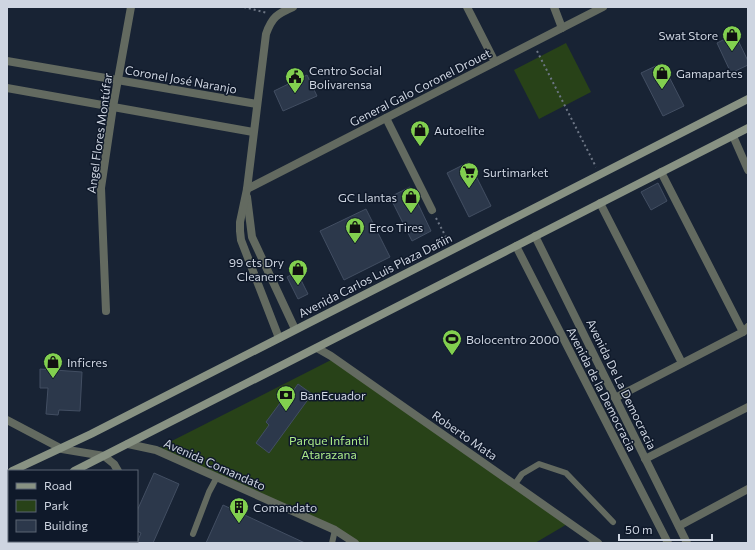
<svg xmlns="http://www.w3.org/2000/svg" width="755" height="550" font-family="Commissioner,sans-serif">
  <rect width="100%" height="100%" fill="#182334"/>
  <!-- green -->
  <g fill="#284218">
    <polygon points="566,43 591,92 539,119 514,70"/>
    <polygon points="331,360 569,523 535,543 356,543 156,449"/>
  </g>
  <!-- building -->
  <g fill="#2c384b" stroke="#424e62">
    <polygon points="735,34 748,61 748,65 731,73 717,43"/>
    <polygon points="662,63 684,106 663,116 641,73"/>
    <polygon points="307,75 317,96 283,111 274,91"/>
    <polygon points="469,162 491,206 469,217 447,173"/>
    <polygon points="658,183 667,201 651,210 641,192"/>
    <polygon points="410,187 431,231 412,241 390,197"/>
    <polygon points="366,209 390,257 344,280 320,231"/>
    <polygon points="297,272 308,294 298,299 287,277"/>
    <polygon points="40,369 82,372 80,411 59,410 58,415 46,414 48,388 40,388"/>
    <polygon points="298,384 312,394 269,453 256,443 269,425 266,422 283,399 286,401"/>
    <polygon points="154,473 179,484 153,543 137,543 141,533 137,531 137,511"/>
    <polygon points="223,505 305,543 206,543"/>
  </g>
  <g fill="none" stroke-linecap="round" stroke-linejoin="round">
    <!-- path -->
    <g stroke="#6d7685" stroke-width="2" stroke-dasharray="2 3" stroke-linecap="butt">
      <polyline points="244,7 267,13"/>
      <polyline points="537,51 596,167"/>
      <polyline points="436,218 448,241"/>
    </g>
    <!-- service -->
    <g stroke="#636a60" stroke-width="6">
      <polyline points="515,484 522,474 539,464 566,473 613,522"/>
      <polyline points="193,534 209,492 217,477"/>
      <polyline points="332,543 335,530"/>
    </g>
    <!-- minor -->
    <g stroke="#636a60" stroke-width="8">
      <polyline points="467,7 495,62"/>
      <polyline points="554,7 562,28"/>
      <polyline points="7,61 257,104"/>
      <polyline points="7,88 253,132"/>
      <polyline points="386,118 432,210"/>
      <polyline points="733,136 748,170"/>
      <polyline points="661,172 743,332"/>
      <polyline points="247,189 603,7"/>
      <polyline points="247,197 252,237 295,329"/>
      <polyline points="600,203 682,363"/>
      <polyline points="106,311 101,188 113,107 131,7"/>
      <path d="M 279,338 L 241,240 L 240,231 L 240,222 L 247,189 L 266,34 C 272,17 277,14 293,7"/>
      <polyline points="317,348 331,356 598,543"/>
      <polyline points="615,398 743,332 748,327"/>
      <polyline points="128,444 156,450 335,530 355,543"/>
      <polyline points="645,459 748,407"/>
      <polyline points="679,526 748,489"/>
    </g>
    <!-- tertiary -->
    <g stroke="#636a60" stroke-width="8">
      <polyline points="535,236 687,543"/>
      <polyline points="516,246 668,543"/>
      <polyline points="7,420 62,449 104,456 114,464 118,471"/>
      <polyline points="115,543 115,541"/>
    </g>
    <!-- secondary -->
    <g stroke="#889283" stroke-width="8">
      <polyline points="12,471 91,434 748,99"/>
      <polyline points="74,471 748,128"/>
      <polyline points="7,505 9,504"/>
    </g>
  </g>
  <!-- icons -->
  <defs>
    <symbol id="shop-pin" viewBox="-11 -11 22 30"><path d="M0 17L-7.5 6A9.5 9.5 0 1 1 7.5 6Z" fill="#82d04f" stroke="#0f192a"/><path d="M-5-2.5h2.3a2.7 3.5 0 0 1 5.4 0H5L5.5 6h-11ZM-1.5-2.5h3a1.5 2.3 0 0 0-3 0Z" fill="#111"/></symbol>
    <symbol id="civic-pin" viewBox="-11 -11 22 30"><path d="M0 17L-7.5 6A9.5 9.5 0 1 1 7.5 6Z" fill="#82d04f" stroke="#0f192a"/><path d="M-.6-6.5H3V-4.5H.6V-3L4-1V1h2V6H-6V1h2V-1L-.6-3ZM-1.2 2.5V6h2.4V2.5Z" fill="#111"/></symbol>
    <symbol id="supermarket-pin" viewBox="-11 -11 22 30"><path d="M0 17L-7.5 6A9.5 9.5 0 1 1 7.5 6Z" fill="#82d04f" stroke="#0f192a"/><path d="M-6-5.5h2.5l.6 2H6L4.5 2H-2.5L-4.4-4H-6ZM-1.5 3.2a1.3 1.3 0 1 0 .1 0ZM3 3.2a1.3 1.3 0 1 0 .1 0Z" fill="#111"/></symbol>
    <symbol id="stadium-pin" viewBox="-11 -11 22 30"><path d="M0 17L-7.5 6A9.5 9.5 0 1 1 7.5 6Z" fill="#82d04f" stroke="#0f192a"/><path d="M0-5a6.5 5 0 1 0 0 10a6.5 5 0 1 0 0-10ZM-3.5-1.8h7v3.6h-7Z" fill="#111"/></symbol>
    <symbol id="bank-pin" viewBox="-11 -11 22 30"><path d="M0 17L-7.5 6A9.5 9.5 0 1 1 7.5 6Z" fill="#82d04f" stroke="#0f192a"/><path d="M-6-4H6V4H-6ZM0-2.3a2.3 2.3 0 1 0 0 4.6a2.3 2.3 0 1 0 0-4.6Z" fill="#111"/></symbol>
    <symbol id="building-pin" viewBox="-11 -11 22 30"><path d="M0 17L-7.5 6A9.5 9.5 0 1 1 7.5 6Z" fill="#82d04f" stroke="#0f192a"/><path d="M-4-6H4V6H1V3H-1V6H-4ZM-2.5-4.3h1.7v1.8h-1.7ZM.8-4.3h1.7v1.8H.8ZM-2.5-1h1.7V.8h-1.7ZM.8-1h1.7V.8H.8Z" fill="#111"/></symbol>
  </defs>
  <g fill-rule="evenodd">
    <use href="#shop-pin" x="721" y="24" width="22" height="30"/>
    <use href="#shop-pin" x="651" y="62" width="22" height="30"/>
    <use href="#civic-pin" x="284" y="66" width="22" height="30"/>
    <use href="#shop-pin" x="409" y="119" width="22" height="30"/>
    <use href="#supermarket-pin" x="458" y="161" width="22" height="30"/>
    <use href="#shop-pin" x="400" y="186" width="22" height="30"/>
    <use href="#shop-pin" x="344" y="216" width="22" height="30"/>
    <use href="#shop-pin" x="287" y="258" width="22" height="30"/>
    <use href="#stadium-pin" x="441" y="328" width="22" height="30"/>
    <use href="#shop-pin" x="42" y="351" width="22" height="30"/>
    <use href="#bank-pin" x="275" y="384" width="22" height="30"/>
    <use href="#building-pin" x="228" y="496" width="22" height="30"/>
  </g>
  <g text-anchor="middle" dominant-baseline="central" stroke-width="3" stroke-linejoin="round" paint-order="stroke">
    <!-- poi labels -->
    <g font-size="12" fill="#ced5e1" stroke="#0f192a" text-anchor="start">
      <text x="718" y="35" text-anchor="end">Swat Store</text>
      <text x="309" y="70">Centro Social<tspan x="309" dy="14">Bolivarensa</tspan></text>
      <text x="676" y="73">Gamapartes</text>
      <text x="434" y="130">Autoelite</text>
      <text x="483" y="172">Surtimarket</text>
      <text x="397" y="197" text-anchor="end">GC Llantas</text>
      <text x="369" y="227">Erco Tires</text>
      <text x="284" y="262" text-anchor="end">99 cts Dry<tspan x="284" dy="14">Cleaners</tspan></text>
      <text x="466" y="339">Bolocentro 2000</text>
      <text x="67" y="362">Inficres</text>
      <text x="300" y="395">BanEcuador</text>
      <text x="253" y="507">Comandato</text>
    </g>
    <!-- street labels -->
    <g font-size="12" fill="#ced5e1" stroke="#0f192a">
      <text transform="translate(181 79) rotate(10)">Coronel José Naranjo</text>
      <text transform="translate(420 87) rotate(-27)">General Galo Coronel Drouet</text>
      <text transform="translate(99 133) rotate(-82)">Angel Flores Montúfar</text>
      <text transform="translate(375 275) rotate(-27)">Avenida Carlos Luis Plaza Dañin</text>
      <text transform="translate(622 384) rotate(64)">Avenida De La Democracia</text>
      <text transform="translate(602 389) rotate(63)">Avenida de la Democracia</text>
      <text transform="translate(465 435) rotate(35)">Roberto Mata</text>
      <text transform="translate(215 464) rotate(24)">Avenida Comandato</text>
    </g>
    <!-- park labels -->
    <g font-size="12" fill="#aceb88" stroke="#0f192a">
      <text x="329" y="440">Parque Infantil<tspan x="329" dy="14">Atarazana</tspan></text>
    </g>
  </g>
  <!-- border -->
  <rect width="755" height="550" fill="none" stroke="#ced5e1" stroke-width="16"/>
  <!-- legend -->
  <rect x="8" y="470" width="130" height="72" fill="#0f192a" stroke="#5b6473"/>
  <rect x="16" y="483" width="20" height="6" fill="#889283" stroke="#5b6473"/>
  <text x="44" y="490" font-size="12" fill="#ced5e1">Road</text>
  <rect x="16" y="500" width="20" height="12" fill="#284218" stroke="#5b6473"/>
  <text x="44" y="510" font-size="12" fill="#ced5e1">Park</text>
  <rect x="16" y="520" width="20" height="12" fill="#2c384b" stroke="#5b6473"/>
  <text x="44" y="530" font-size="12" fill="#ced5e1">Building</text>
  <!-- scale -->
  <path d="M619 534v6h93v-6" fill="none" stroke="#ced5e1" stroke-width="2"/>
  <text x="625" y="534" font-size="12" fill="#ced5e1" stroke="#0f192a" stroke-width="3" paint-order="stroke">50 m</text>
</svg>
